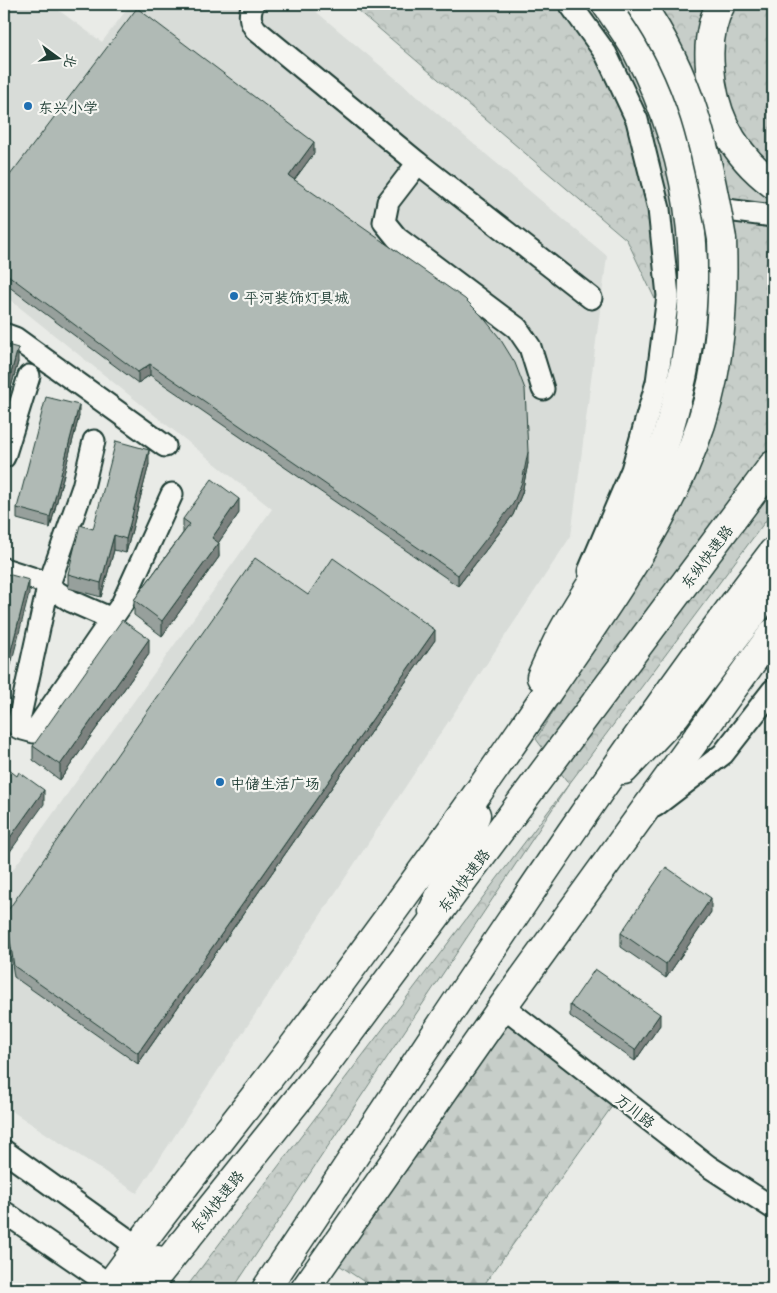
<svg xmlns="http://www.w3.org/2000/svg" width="777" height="1293" font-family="'Playpen Sans','LXGW WenKai TC',sans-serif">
  <defs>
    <pattern id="forest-firs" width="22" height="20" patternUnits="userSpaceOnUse" patternTransform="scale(1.25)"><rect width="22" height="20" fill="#c7cec9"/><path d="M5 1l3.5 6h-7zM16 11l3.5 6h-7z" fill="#aab2ad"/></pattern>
    <pattern id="park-crowns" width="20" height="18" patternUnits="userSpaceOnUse" patternTransform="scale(1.25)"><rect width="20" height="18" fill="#c7cec9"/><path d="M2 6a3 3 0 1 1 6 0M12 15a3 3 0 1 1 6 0" fill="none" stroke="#aab2ad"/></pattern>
  </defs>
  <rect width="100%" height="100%" fill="#e9ebe7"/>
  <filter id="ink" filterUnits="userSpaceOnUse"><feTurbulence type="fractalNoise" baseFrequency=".02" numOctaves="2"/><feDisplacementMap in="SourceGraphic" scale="10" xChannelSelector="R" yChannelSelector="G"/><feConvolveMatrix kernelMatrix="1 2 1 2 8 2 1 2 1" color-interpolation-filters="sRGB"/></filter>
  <g filter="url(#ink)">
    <!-- built -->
    <polygon fill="#d8dcd8" points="4,4 50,4 102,42 131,4 307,4 607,256 571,536 137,1193 4,1106 4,882 272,509 4,295"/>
    <!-- forest -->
    <polygon fill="url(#forest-firs)" stroke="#73867e" points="507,1021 613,1105 481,1289 375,1289 339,1265"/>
    <!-- park -->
    <polygon fill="url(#park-crowns)" stroke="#73867e" points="350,4 773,4 773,511 569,784 233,1289 185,1289 569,784 536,739 664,535 714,424 627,240"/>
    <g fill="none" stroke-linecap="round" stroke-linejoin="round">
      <defs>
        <g id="minor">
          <path d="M 253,4 C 249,15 249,20 256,30 L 418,163 L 591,298"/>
          <polyline points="570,4 606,54 637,120 659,209 668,296 657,382 632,470 589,571"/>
          <polyline points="418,163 388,202 384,222 397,238 517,328 530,347 543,389"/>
          <polyline points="689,205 773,216"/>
          <polyline points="4,334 15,338 165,446"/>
          <polyline points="94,441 83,487 48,587 19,720 19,728 34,732 122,604 172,494"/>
          <polyline points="4,457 29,376"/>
          <polyline points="4,569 38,580 71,601 112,619"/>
          <polyline points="655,806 723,754 773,690"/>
          <polyline points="503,1006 708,1166 773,1208"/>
          <polyline points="4,1151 149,1255"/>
          <polyline points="4,1212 116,1289"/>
        </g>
        <g id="major">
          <path d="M 541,677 C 548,661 555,645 564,629 C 586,589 615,551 637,510 C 654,480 665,444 674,411 C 708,288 697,165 637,51 C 628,35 616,19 606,4"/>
          <polyline points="624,770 675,716 773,587"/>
          <polyline points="433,911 476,815"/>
          <path d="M 107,1289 C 165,1208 229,1131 289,1052 C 375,937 460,821 540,703 C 601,613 666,528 701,424 C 721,364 724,302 722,239"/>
          <polyline points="305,1289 503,1006 773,633"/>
        </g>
        <g id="highway">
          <path d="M 721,4 C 710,24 708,44 710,67 C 713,116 734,155 773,184"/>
          <polyline points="118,1289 158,1260"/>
          <polyline points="146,1289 316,1077 773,465"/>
          <path d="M 266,1289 C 432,1041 592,789 773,552"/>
        </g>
      </defs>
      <!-- minor casing -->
      <use href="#minor" stroke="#1f3d34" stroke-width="25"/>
      <!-- major casing -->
      <use href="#major" stroke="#1f3d34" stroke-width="31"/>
      <!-- highway casing -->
      <use href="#highway" stroke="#1f3d34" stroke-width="31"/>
      <!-- minor -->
      <use href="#minor" stroke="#f6f6f2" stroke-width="21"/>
      <!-- major -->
      <use href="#major" stroke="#f6f6f2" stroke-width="28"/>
      <!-- highway -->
      <use href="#highway" stroke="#f6f6f2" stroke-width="28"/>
      <defs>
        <path id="major-bridge" d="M 640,4 C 692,78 707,152 722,239"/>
      </defs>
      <!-- major-bridge casing -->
      <use href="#major-bridge" stroke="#1f3d34" stroke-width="31" stroke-linecap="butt"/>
      <!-- major-bridge -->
      <use href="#major-bridge" stroke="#f6f6f2" stroke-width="28"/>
    </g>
    <!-- wall -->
    <g fill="#97a09c" stroke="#1f3d34">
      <polygon points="314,153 294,180 528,463 522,493 513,515 458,586 150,375 138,383 4,283 4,183"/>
      <polygon points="4,344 18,362 6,405 4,405"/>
      <polygon points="79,416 50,528 17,519 17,508"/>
      <polygon points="149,464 126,553 114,550 101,597 68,588 68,574 93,529"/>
      <polygon points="239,513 218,543 219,557 162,636 134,615 134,600 183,533 183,519"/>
      <polygon points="308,595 435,640 138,1064 14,977 6,924 6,913"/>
      <polygon points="149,654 60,780 33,760 33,746"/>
      <polygon points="711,912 666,978 621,947 621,933"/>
      <polygon points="570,1005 660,1025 635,1061 570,1016"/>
    </g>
    <!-- shaded-wall -->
    <g fill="#7b827f" stroke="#1f3d34">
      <polygon points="314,142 314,153 289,187 289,176"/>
      <polygon points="18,348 18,362 6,405 6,391"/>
      <polygon points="150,364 150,375 138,383 138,372"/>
      <polygon points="79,405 79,416 50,528 50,517"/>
      <polygon points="149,450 149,464 126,553 126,539"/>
      <polygon points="528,452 528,463 522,493 513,515 458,586 458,575"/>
      <polygon points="239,499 239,513 212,552 212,538"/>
      <polygon points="114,535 114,550 101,597 101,583"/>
      <polygon points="219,543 219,557 162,636 162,621"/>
      <polygon points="29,580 29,594 4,692 4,678"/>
      <polygon points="435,630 435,640 138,1064 138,1053"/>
      <polygon points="149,639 149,654 60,780 60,765"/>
      <polygon points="44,790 44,804 4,860 4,846"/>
      <polygon points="711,898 711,912 666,978 666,964"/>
      <polygon points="660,1014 660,1025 635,1061 635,1050"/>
    </g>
    <!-- building -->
    <g fill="#b0bab5" stroke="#1f3d34">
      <polygon points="137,8 314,142 289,176 465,299 482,316 499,337 515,363 525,389 528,452 522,482 513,504 458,575 150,364 138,372 4,272 4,183"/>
      <polygon points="4,344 18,348 6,391 4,390"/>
      <polygon points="46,397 79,405 50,517 17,508"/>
      <polygon points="116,441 149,450 126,539 114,535 101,583 68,574 80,525 93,529"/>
      <polygon points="212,479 239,499 212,538 219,543 162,621 134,600 190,524 183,519"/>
      <polygon points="255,558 308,595 333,558 435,630 138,1053 14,966 6,913"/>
      <polygon points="4,573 29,580 4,678"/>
      <polygon points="122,620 149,639 60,765 33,746"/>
      <polygon points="4,766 17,776 19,772 44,790 4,846"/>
      <polygon points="666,867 711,898 666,964 621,933"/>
      <polygon points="595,969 660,1014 635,1050 570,1005"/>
    </g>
  </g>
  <!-- markers -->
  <g fill="#1f6fb2" stroke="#f6f6f2" stroke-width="2">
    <circle cx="28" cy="106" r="5"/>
    <circle cx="234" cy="296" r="5"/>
    <circle cx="220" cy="782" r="5"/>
  </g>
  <g text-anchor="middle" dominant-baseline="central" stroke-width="4.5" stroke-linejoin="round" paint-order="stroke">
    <!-- poi labels -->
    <g font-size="15" fill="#1f3d34" stroke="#f6f6f2" text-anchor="start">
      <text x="38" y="106">东兴小学</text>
      <text x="244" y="296">平河装饰灯具城</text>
      <text x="230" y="782">中储生活广场</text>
    </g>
    <!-- street labels -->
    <g font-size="15" fill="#1f3d34" stroke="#f6f6f2">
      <text transform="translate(706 556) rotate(-53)">东纵快速路</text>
      <text transform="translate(463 880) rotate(-53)">东纵快速路</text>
      <text transform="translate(636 1110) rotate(38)">万川路</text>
      <text transform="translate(216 1201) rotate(-51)">东纵快速路</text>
    </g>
  </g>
  <!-- margin -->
  <rect width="777" height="1293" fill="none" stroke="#f6f6f2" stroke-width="20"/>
  <rect x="10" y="10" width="757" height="1273" fill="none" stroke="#1f3d34" stroke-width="2" filter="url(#ink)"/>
  <!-- north arrow -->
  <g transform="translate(58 58) rotate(105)" stroke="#f6f6f2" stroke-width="4" paint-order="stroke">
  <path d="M0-4L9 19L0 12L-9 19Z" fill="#1f3d34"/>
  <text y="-8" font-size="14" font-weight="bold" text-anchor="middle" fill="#1f3d34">北</text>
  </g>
</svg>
